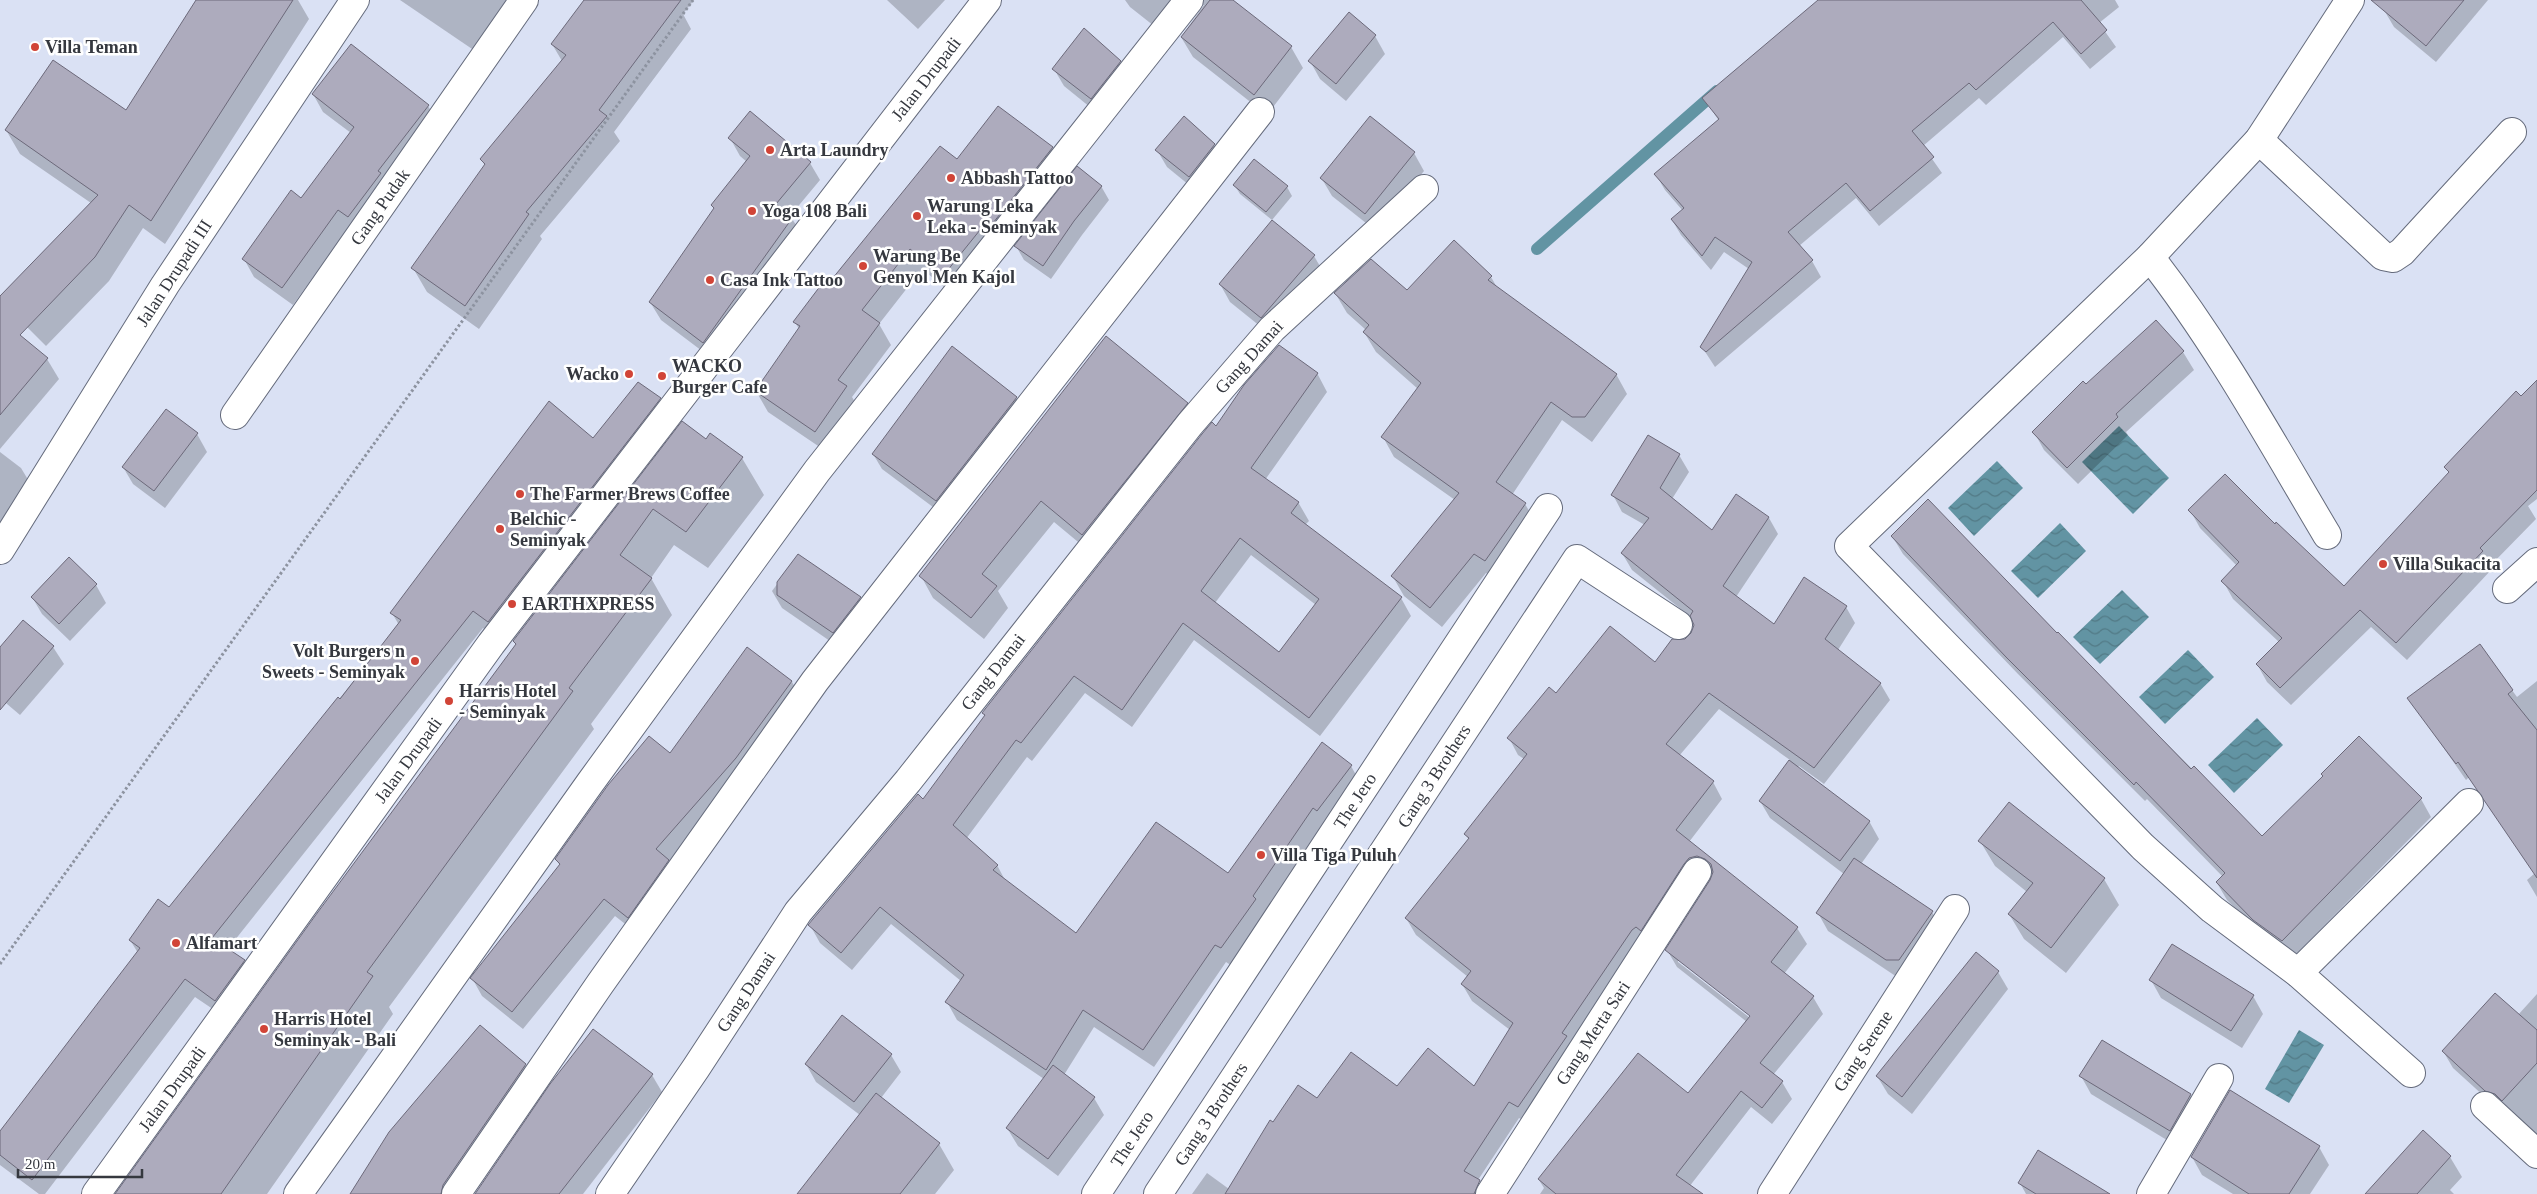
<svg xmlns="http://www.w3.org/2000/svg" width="2537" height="1194" font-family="'Times New Roman',serif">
  <defs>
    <pattern id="water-waves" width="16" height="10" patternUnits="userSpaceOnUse" patternTransform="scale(1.25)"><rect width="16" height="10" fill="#6294a3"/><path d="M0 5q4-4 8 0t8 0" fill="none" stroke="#527a86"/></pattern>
  </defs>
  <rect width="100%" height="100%" fill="#dae1f4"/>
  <!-- water -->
  <g fill="url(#water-waves)">
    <polygon points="2119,426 2169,478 2133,514 2082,462"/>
    <polygon points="1997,461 2023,488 1974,536 1948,508"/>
    <polygon points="2060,523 2086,551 2038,598 2011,571"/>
    <polygon points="2122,590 2149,617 2100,664 2073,637"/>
    <polygon points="2188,650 2214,677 2165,724 2139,697"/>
    <polygon points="2257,718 2283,745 2234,793 2208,765"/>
    <polygon points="2299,1030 2324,1045 2289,1103 2265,1089"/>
  </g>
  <!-- shadow -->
  <g fill="#0003" fill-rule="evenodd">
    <polygon points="197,0 298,0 309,19 165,244 143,228 109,281 46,346 17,317 91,203 20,154 6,130 126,112"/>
    <polygon points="400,0 509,0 478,53"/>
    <polygon points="585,0 694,0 683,14 691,29 614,132 620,141 540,236 542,239 479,329 427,292 413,268 485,166 481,159 562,61 552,44"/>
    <polygon points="887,0 945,0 918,29"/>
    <polygon points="1125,0 1231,0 1291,47 1303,68 1267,115 1193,57 1181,37 1204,5 1195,6 1168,37 1130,7"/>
    <polygon points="1846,0 2115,0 2119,7 2099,23 2116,47 2090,69 2063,37 1986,105 1979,98 1923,146 1942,173 1879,226 1856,198 1799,246 1812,261 1821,277 1715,367 1702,347 1749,269 1724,252 1711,270 1681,235 1672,220 1683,211 1665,190 1656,175 1719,121 1704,98"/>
    <polygon points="2392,0 2488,0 2436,62 2394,27 2384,10"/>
    <polygon points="1349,14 1375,36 1385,54 1346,101 1320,79 1310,61"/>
    <polygon points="351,46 428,106 439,124 359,234 349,227 293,305 254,277 244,259 302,199 351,133 323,112 313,94"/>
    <polygon points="1120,62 1130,79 1101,116 1064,86 1054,69"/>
    <polygon points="730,138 810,163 820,180 790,216 803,235 714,360 661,320 650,302 714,209 712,206 747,162 740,156"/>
    <polygon points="1214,145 1224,162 1200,194 1167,167 1157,150"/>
    <polygon points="1052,148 1064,169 955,296 922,269 879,324 891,345 852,397 858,407 827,452 768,412 756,391 799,329 795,322 957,161"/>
    <polygon points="1414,153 1424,171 1376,231 1332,196 1322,179"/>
    <polygon points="1101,186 1109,200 1082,235 1051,279 1024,260 1016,246"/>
    <polygon points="1235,186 1287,187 1292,196 1272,220 1240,194"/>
    <polygon points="1454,242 1491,277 1498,289 1616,374 1627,394 1592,442 1562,420 1512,495 1525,504 1537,524 1496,580 1486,573 1442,627 1404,596 1393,577 1455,500 1394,457 1383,437 1418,389 1376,352 1364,332 1366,330 1347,313 1335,293 1407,292"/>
    <polygon points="1314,256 1324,273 1271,335 1230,302 1220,284"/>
    <polygon points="0,320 47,359 59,379 0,449"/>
    <polygon points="2156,322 2183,352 2194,370 2126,432 2128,435 2078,484 2044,450 2034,432"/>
    <path d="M 1317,373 L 1327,392 L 1265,480 L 1298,502 L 1309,521 L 1305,525 L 1401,598 L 1411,616 L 1320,736 L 1194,640 L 1132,727 L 1085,693 L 1032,761 L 1027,757 L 966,839 L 997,865 L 1006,882 L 1076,935 L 1228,875 L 1351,766 L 1361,784 L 1324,825 L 1263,914 L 1265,918 L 1232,966 L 1226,962 L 1154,1067 L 1094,1027 L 1064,1075 L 1094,1098 L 1104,1115 L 1058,1176 L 1018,1146 L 1007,1128 L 1044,1079 L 957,1020 L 947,1002 L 961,981 L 891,924 L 852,970 L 820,943 L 810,925 L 923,800 L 985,716 L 983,713 L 1216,427 ZM 1251,555 L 1316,605 L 1279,653 L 1215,603 Z"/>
    <polygon points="2537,382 2537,499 2528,506 2536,519 2490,566 2492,569 2407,660 2371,627 2291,705 2267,682 2257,664 2279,642 2233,599 2223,581 2237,566 2200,528 2190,510 2275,525 2344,588 2449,473 2446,468"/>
    <polygon points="1016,398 1025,413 945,516 882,469 873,454"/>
    <polygon points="660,399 670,417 499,640 483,628 227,950 244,961 254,979 226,1018 195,997 45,1194 39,1194 0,1165 0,1133 138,953 130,940 169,909 399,625 392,613"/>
    <polygon points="1187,403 1199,425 1095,556 1054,522 998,591 1008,608 984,639 933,598 921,576"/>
    <polygon points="166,411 197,434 207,452 165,508 133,484 123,467"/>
    <path d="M 1648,436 L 1679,455 L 1689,472 L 1672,499 L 1712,532 L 1769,518 L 1778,534 L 1736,597 L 1774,626 L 1846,607 L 1855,623 L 1838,650 L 1880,683 L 1890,700 L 1824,784 L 1799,766 L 1797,768 L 1869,821 L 1879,839 L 1861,864 L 1932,912 L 1942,930 L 1906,983 L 1828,931 L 1818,913 L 1844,874 L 1770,818 L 1760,801 L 1790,760 L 1719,709 L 1679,756 L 1713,782 L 1722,799 L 1689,842 L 1797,928 L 1807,944 L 1784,974 L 1813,997 L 1823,1014 L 1773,1075 L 1782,1082 L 1792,1099 L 1772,1124 L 1751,1107 L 1689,1187 L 1693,1194 L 1540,1194 L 1544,1188 L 1539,1180 L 1689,1095 L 1747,1022 L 1677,967 L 1667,950 L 1713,874 L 1708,873 L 1528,1123 L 1519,1118 L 1476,1183 L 1483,1194 L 1192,1194 L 1207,1173 L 1229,1189 L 1273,1123 L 1317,1100 L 1397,1087 L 1474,1088 L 1510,1030 L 1472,1001 L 1462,984 L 1468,977 L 1416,935 L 1406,918 L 1469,840 L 1465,834 L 1524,759 L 1518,755 L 1509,738 L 1556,695 L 1655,664 L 1692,634 L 1695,625 L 1692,618 L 1632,570 L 1622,553 L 1645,525 L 1622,512 L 1613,495 ZM 1678,958 L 1756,1019 L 1754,1021 L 1678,962 Z"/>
    <polygon points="707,440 742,458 764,495 708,568 674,545 651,578 672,615 591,724 594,729 389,1007 393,1014 267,1194 117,1194 516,645 514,642"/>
    <polygon points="0,452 21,468 33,488 0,533"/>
    <polygon points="1892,536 2057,635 2262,838 2421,799 2431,817 2292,958 2265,938 2227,900 2217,883 2223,877 2147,799 2145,801 2018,674 1903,554"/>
    <polygon points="798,556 860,598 870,615 843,650 782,608 772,591"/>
    <polygon points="69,559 96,585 106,603 70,641 42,614 32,597"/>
    <polygon points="2480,646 2517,697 2537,681 2537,897 2527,880 2535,873 2469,777 2466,780 2409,698"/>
    <polygon points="53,647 64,664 20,715 0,698 0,649"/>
    <polygon points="792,682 802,699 638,934 615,916 523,1029 482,996 472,978 560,866 556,859 670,755"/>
    <polygon points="1980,841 2104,879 2119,905 2066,973 2024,939 2009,914 2027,892 1995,866"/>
    <polygon points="2173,946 2253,996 2263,1014 2242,1048 2161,998 2151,980"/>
    <polygon points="1998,972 2008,989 1912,1114 1888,1094 1877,1076"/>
    <polygon points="2537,994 2537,1139 2496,1107 2453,1068 2443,1051 2518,1015"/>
    <polygon points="2102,1042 2191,1095 2201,1113 2180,1148 2091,1094 2081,1076"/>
    <polygon points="891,1055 901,1072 881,1098 939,1144 954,1170 935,1194 798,1194 860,1115 816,1082 806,1064"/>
    <polygon points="525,1065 536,1082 459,1194 352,1194"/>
    <polygon points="652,1075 662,1092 583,1194 476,1194"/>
    <polygon points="2319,1147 2329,1165 2310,1194 2233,1194 2202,1175 2192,1157"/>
    <polygon points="2450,1157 2462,1177 2450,1190 2454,1194 2367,1194"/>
    <polygon points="2020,1183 2108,1194 2026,1194"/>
  </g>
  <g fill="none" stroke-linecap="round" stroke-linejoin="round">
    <!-- stream -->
    <polyline stroke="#6294a3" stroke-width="12" points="1537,249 1717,91"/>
  </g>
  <!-- building -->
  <g fill="#adabbd" stroke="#6c697a" fill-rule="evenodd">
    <polygon points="196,0 293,0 151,221 129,205 95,257 20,335 48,358 0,415 0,296 98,195 5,130 53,60 126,110"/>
    <polygon points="584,0 681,0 599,110 607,116 526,212 529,214 465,306 411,268 485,164 480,159 566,55 551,44"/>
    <polygon points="1210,0 1233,0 1292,46 1254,95 1181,37"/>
    <polygon points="1818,0 2081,0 2107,30 2081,54 2053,22 1976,90 1969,83 1912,131 1934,157 1870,211 1846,183 1788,232 1813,260 1706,352 1700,347 1752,262 1715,237 1702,256 1671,219 1684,208 1654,174 1719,119 1702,98"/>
    <polygon points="2371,0 2464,0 2426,46"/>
    <polygon points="1349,12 1376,35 1336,84 1308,61"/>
    <polygon points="1084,28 1121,61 1091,99 1052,69"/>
    <polygon points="351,44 429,105 378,171 381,173 348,217 338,210 282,288 242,259 291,190 301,198 354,127 312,94"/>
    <polygon points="998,106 1053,147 989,228 984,225 943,276 910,249 862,310 880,323 838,380 847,386 815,432 755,391 800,326 793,322 824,281 828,284 940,146 957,159"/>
    <polygon points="750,111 811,162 776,204 793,217 703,343 649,302 714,208 711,205 750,156 728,138"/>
    <polygon points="1184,116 1215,144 1189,177 1155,150"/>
    <polygon points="1370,116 1415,152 1365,214 1320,178"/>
    <polygon points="1254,159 1288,186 1266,212 1233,185"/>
    <polygon points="1077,166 1102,186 1074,221 1043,266 1014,246"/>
    <polygon points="1272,220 1315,255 1261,318 1219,284"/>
    <polygon points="1454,240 1492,276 1488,280 1617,374 1585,417 1572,417 1551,402 1496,482 1526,503 1485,561 1474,554 1430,608 1391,576 1459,493 1381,437 1421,383 1363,332 1369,325 1334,293 1371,259 1407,290"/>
    <polygon points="2156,320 2184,351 2116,414 2118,417 2067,468 2032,432 2083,381 2086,384"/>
    <polygon points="1106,336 1188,403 1082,535 1041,501 982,574 997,586 971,618 919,576"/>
    <path d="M 1279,345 L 1318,373 L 1251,468 L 1299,502 L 1291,513 L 1402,597 L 1309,718 L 1183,623 L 1122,710 L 1074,676 L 1021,743 L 1016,740 L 953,825 L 998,865 L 993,870 L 1076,933 L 1156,822 L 1228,873 L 1322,742 L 1352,765 L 1317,811 L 1313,808 L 1253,896 L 1256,899 L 1221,948 L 1215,945 L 1143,1050 L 1083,1010 L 1046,1070 L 945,1002 L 964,975 L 880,907 L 841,953 L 808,925 L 918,794 L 923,799 L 985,715 L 982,713 L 1202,434 L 1212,422 L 1216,426 L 1244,385 ZM 1240,538 L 1319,599 L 1279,652 L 1201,591 Z"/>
    <polygon points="952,346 1017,397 936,501 872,454"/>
    <polygon points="2537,380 2537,490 2480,548 2483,551 2396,643 2360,610 2280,688 2256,664 2282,638 2221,581 2239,562 2188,510 2225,474 2275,524 2276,522 2344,586 2449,472 2444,467 2516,391 2521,396"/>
    <polygon points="638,382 661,398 488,622 473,611 212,938 245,960 215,1001 185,979 32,1180 0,1155 0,1131 140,948 129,940 158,899 169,907 338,697 340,699 401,620 390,613 549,401 593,438"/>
    <polygon points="166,409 198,433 154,491 122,467"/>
    <polygon points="682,421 706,439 710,433 743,457 686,532 653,509 620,555 652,578 569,688 573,691 367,972 373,976 221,1194 115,1194 315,916 516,644 513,641"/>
    <polygon points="1648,435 1680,454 1660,488 1712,530 1736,494 1769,517 1723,586 1774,624 1804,577 1847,606 1825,639 1881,683 1814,768 1709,693 1666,744 1714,781 1676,830 1798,927 1771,962 1814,996 1760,1063 1783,1081 1762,1108 1741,1091 1676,1175 1703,1194 1556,1194 1538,1179 1638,1053 1688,1093 1750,1016 1665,950 1710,880 1713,872 1711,864 1705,859 1697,856 1689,858 1684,864 1641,931 1636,927 1632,930 1562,1033 1567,1036 1518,1107 1509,1102 1464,1171 1480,1180 1474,1194 1225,1194 1270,1120 1273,1122 1298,1085 1317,1098 1351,1052 1397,1086 1428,1048 1474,1086 1513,1023 1461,984 1471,971 1405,918 1469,838 1464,834 1527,754 1507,738 1549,687 1556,693 1610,626 1655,662 1672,639 1685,639 1691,633 1694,625 1690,616 1693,611 1621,553 1649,518 1611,495"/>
    <polygon points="1928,499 2057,633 2058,632 2191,769 2194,766 2262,836 2323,776 2321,774 2359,736 2422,798 2282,941 2253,920 2216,882 2225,873 2136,782 2134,785 2006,657 1891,536"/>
    <polygon points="798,554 861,597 833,633 777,595 777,582"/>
    <polygon points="69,557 97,584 59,624 31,597"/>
    <polygon points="23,620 54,646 0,710 0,647"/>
    <polygon points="2480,644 2513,690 2508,694 2537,730 2537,878 2458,762 2456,764 2407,698"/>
    <polygon points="747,647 792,681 736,758 656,849 669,860 628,918 604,899 512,1012 470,978 560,864 555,859 608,785 649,736 670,753"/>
    <polygon points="1789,760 1870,821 1840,861 1759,801"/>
    <polygon points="2009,802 2105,878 2051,948 2008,914 2033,883 1978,841"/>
    <polygon points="1854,858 1933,911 1899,960 1886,960 1816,913"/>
    <polygon points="2172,944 2254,995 2231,1031 2149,980"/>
    <polygon points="1976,952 1999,971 1902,1097 1876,1076"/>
    <polygon points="2495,993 2537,1030 2537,1063 2502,1101 2495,1094 2485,1091 2442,1051"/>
    <polygon points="842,1015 892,1054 854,1102 805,1064"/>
    <polygon points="480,1025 526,1064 443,1185 441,1194 350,1194 389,1132"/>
    <polygon points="593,1029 653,1074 559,1194 475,1194 550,1084"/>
    <polygon points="2102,1040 2191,1094 2170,1131 2079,1076"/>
    <polygon points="1053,1065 1095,1097 1048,1159 1006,1128"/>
    <polygon points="2230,1090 2320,1146 2289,1194 2249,1194 2191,1157"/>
    <polygon points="876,1093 940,1143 900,1194 797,1194"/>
    <polygon points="2423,1130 2451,1156 2417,1194 2365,1194"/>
    <polygon points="2038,1150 2110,1194 2036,1194 2018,1183"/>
  </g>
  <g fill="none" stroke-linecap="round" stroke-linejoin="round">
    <defs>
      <g id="minor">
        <polyline points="2350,0 2259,140 2150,257 1849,546 2143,847 2212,909 2298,973 2411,1073"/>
        <polyline points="2259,140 2383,256 2393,258 2402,252 2512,132"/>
        <path d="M 2150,257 C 2218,344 2271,441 2327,535"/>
        <polyline points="235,415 524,0"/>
        <polyline points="0,550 165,285 355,0"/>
        <polyline points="2507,589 2537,562"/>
        <polyline points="2298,973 2469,803"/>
        <polyline points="2485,1106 2537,1154"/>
        <polyline points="96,1194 491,644 987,0"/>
        <polyline points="298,1194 590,783 817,471 1189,0"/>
        <polyline points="456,1194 600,984 815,681 1260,112"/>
        <polyline points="610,1194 696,1068 798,912 908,781 1190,424 1272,329 1424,189"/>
        <polyline points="1096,1194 1548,508"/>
        <polyline points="1158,1194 1577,559 1678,625"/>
        <polyline points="1490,1194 1697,872"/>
        <polyline points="1772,1194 1955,909"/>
        <polyline points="2151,1194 2219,1078"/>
      </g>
    </defs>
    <!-- minor casing -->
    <use href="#minor" stroke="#656b7c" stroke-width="30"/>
    <!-- path -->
    <polyline stroke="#8d93a0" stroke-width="3" stroke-dasharray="2.5 2.5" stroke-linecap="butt" points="0,964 693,0"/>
    <!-- minor -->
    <use href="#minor" stroke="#fff" stroke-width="28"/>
  </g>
  <!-- markers -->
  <g fill="#d14437" stroke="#fff" stroke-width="2">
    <circle cx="35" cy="47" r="5"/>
    <circle cx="770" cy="150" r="5"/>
    <circle cx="951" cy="178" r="5"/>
    <circle cx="752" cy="211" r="5"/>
    <circle cx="917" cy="216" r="5"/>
    <circle cx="863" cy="266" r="5"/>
    <circle cx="710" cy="280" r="5"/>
    <circle cx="629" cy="374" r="5"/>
    <circle cx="662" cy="376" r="5"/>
    <circle cx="520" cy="494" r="5"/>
    <circle cx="500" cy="529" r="5"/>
    <circle cx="2383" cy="564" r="5"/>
    <circle cx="512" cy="604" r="5"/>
    <circle cx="415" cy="661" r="5"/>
    <circle cx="449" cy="701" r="5"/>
    <circle cx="1261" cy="855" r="5"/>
    <circle cx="176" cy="943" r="5"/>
    <circle cx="264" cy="1029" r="5"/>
  </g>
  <g text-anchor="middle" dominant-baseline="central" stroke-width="5" stroke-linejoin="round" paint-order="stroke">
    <!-- poi labels -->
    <g font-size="18" font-weight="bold" fill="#35383f" stroke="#fff" text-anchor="start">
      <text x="45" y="47">Villa Teman</text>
      <text x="780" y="150">Arta Laundry</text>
      <text x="961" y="178">Abbash Tattoo</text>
      <text x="927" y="206">Warung Leka<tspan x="927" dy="21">Leka - Seminyak</tspan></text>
      <text x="762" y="211">Yoga 108 Bali</text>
      <text x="873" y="256">Warung Be<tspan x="873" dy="21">Genyol Men Kajol</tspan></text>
      <text x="720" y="280">Casa Ink Tattoo</text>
      <text x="672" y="366">WACKO<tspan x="672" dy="21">Burger Cafe</tspan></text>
      <text x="619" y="374" text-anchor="end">Wacko</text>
      <text x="530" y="494">The Farmer Brews Coffee</text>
      <text x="510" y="519">Belchic -<tspan x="510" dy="21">Seminyak</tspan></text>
      <text x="2393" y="564">Villa Sukacita</text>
      <text x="522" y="604">EARTHXPRESS</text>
      <text x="405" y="651" text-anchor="end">Volt Burgers n<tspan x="405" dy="21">Sweets - Seminyak</tspan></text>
      <text x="459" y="691">Harris Hotel<tspan x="459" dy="21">- Seminyak</tspan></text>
      <text x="1271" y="855">Villa Tiga Puluh</text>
      <text x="186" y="943">Alfamart</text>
      <text x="274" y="1019">Harris Hotel<tspan x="274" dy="21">Seminyak - Bali</tspan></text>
    </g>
    <!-- street labels -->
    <g font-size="18" fill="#35383f" stroke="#fff">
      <text transform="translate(926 79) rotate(-52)">Jalan Drupadi</text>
      <text transform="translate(380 207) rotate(-55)">Gang Pudak</text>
      <text transform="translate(174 273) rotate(-57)">Jalan Drupadi III</text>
      <text transform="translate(1249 357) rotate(-48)">Gang Damai</text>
      <text transform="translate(993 672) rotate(-52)">Gang Damai</text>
      <text transform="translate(408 760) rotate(-54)">Jalan Drupadi</text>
      <text transform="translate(1434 776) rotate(-57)">Gang 3 Brothers</text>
      <text transform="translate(1355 801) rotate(-57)">The Jero</text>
      <text transform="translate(746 992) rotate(-57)">Gang Damai</text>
      <text transform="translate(1593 1033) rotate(-57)">Gang Merta Sari</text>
      <text transform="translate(1863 1051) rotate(-57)">Gang Serene</text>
      <text transform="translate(172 1089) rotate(-54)">Jalan Drupadi</text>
      <text transform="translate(1211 1114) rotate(-57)">Gang 3 Brothers</text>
      <text transform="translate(1132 1139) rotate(-57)">The Jero</text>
    </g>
  </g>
  <!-- scale -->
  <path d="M18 1169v8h124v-8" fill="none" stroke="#35383f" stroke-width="2.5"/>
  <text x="25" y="1169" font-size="15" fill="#35383f" stroke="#ffffff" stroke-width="4" paint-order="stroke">20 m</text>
</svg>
